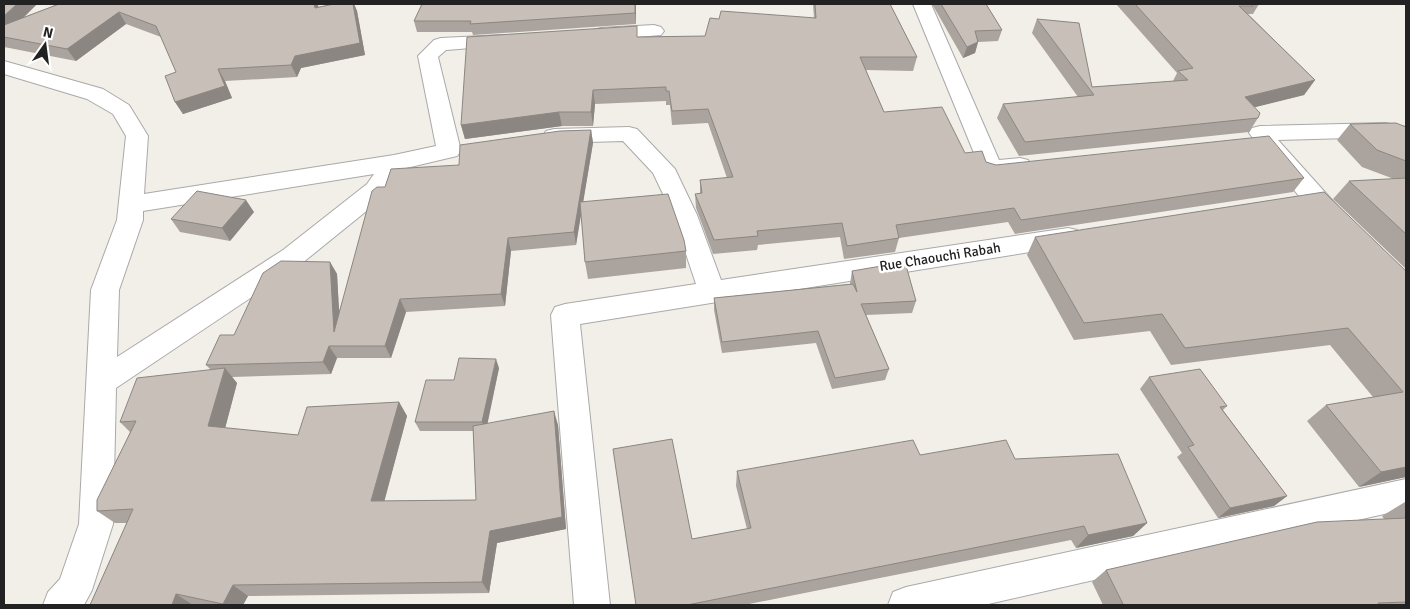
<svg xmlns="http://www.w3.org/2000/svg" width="1410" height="609" font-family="Signika,sans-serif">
  <rect width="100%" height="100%" fill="#f2efe9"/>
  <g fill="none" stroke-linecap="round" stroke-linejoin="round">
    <defs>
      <g id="minor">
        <polygon points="913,4 931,4 999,160 1020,158 1028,160 1032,166 1028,172 991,177 983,175"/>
        <polygon points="654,25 661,27 664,31 661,35 601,40 594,38 591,34 594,30 601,28"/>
        <path d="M 503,35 L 510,37 L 513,41 L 510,45 L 446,50 L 438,57 L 461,151 L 457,156 L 402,169 L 385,196 L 301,264 L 116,388 L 113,524 L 92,590 L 84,605 L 43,605 L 48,592 L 60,579 L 79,524 L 91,290 L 117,220 L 126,136 L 113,114 L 87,99 L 4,74 L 4,61 L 103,89 L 129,105 L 148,136 L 144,194 L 394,155 L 436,146 L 418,56 L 434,40 L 441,38 ZM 374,174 L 367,184 L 283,250 L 117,357 L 119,290 L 143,220 L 143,211 Z"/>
        <polygon points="1385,123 1406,127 1406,141 1385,137 1278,140 1350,220 1346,226 1337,229 1328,226 1306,205 1249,133 1252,128 1260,126"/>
        <polygon points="629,127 637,129 675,169 697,215 721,280 1068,228 1077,230 1081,237 1077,244 1068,246 580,324 610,605 574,605 551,315 555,307 565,304 696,284 673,215 653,173 623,141 554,143 546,141 543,136 546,131 554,129"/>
        <polygon points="1406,479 1406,509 984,605 888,605 893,592 906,587"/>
      </g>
    </defs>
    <!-- minor casing -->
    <use href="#minor" stroke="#a9a9a9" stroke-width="2"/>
    <!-- minor -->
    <use href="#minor" fill="#fff" fill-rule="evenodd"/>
  </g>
  <!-- wall -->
  <g fill="#aba49e">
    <polygon points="4,4 37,4 24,17 59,4 318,4 318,7 334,4 354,4 357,11 365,55 301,68 297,77 225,81 232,98 183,114 175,102 176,72 161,37 126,24 76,61 4,47"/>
    <polygon points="422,4 636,4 636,24 473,35 472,32 417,32 414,21"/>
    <polygon points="813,4 890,4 917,57 913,71 866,70 884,112 965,153 986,162 996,165 1304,178 1293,192 1015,234 1008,222 899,238 895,252 844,259 840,237 758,245 757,250 713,254 696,208 695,194 700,194 700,180 727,178 708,123 672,125 670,105 666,105 666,101 595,104 593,126 562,126 465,139 461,125 638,37 705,36 719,19 814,18"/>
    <polygon points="932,4 986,4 1002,30 998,41 978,42 975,53 963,58"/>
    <polygon points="1116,4 1259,4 1253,14 1248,14 1315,80 1304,95 1254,107 1258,118 1249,132 1019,156 997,118 1003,104 1078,97 1032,33 1037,19 1092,87 1173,81 1177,73"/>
    <polygon points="1350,124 1406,127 1406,269 1333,199 1349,181 1394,179 1362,167 1337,140"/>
    <polygon points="591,130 593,143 583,202 686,251 686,268 588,279 585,262 581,213 576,245 511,251 505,306 406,312 391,358 337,358 331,374 232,377 237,383 225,428 298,435 399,402 407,416 384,501 476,500 473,431 420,431 415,422 454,380 499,368 487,423 558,425 566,529 497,543 489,593 248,596 243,605 90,605 127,523 115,523 97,511 130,432 120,422 211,370 206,365 234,335 330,262 337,274 339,311 385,187 459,165"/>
    <polygon points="254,212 230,241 180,232 171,219"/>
    <polygon points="1035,237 1406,271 1406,478 1406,477 1359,487 1307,421 1326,405 1373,397 1330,345 1171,365 1150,331 1074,340 1027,255"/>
    <polygon points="852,271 916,301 912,313 866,315 889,369 885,380 832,389 816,343 722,353 714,310 714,298 850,284"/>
    <polygon points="1149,377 1227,406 1223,410 1287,496 1274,506 1218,518 1177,457 1182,453 1140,389"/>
    <polygon points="920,455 1015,459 1147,523 1133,536 1076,548 1071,540 744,605 636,605 692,539 747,529 736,486 737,471"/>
    <polygon points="1405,502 1406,502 1406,605 1103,605 1092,582 1106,570 1384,519 1382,516"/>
  </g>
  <!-- shaded-wall -->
  <g fill="#8b8681">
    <polygon points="17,4 37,4 4,37 4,16"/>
    <polygon points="314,4 318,4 320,20 315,8"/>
    <polygon points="353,4 354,4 357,11 365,55 301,68 297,77 291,65 295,56"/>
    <polygon points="635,4 636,4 636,24 635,13"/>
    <polygon points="119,12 126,24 76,61 67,49"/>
    <polygon points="978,42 975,53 963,58 967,47"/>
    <polygon points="218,69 225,81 232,98 183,114 175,102"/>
    <polygon points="1315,80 1304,95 1236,112 1245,97"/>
    <polygon points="593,90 595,104 593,126 591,112"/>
    <polygon points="559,112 562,126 465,139 461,125"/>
    <polygon points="591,130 593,143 576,245 574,232"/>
    <polygon points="246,200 254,212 230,241 222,228"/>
    <polygon points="508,238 511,251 505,306 501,294"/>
    <polygon points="330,262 337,274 341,345 334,332"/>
    <polygon points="400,299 406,312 391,358 385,346"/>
    <polygon points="329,346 337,358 331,374 323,362"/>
    <polygon points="496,359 499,368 486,431 482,422"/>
    <polygon points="225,368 237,383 222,440 208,426"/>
    <polygon points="399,402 407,416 381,514 371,501"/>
    <polygon points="554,411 558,425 566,529 497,543 489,593 482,582 490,531"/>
    <polygon points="1406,467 1406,477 1359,487 1381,472"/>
    <polygon points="1287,496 1274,506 1218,518 1230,508"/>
    <polygon points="1147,523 1133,536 1076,548 1088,535"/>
    <polygon points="233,585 248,596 243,605 225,605 223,604"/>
    <polygon points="176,594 193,605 172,605"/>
  </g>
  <!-- building -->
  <g fill="#c7bfb8" stroke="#8b8681">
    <polygon points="4,4 17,4 4,16"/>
    <polygon points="59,4 314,4 315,8 334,4 353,4 360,43 295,56 291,65 218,69 225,86 175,102 165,76 176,72 156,26 119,12 67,49 4,37 4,25"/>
    <polygon points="422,4 635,4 635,13 470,24 471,21 414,21"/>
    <polygon points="815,4 890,4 917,57 860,57 884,112 942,107 965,153 982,151 986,162 996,165 1269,136 1304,178 1021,220 1014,208 896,225 899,238 847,246 842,223 757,231 758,236 714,240 695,194 702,193 700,180 733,177 708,109 672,111 669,91 666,91 666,87 593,90 591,112 559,112 461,125 467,37 637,26 637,37 705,36 710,18 719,19 721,11 816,18"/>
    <polygon points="941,4 986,4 1002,30 975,31 978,42 967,47"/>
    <polygon points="1135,4 1251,4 1253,6 1239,6 1315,80 1245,97 1260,113 1258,118 1025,142 1003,104 1094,95 1037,19 1079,23 1092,87 1188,80 1178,71 1193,68"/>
    <polygon points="1396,123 1406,127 1406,161 1377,150 1350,124"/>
    <polygon points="591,130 574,232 508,238 501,294 400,299 385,346 329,346 323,362 206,365 220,335 234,335 263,273 281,261 330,262 334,332 372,191 377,187 385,187 391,169 459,165 460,145 560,131"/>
    <polygon points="1406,178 1406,234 1349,181"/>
    <polygon points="197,191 246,200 222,228 171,219"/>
    <polygon points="1324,192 1406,271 1406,467 1381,472 1326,405 1403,392 1348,328 1185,348 1162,314 1084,323 1035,237"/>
    <polygon points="668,194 684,240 686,251 585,262 580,202"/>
    <polygon points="905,262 916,301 861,304 889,369 835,378 818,331 722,342 714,298 853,284 857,292 852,271"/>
    <polygon points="459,358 496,359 482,422 415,422 426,380 454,380"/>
    <polygon points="225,368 208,426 298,435 307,407 399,402 371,501 476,500 473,426 554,411 562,517 490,531 482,582 233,585 223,604 176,594 172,605 90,605 133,509 97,511 97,500 136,421 120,422 137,378"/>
    <polygon points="1200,369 1227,406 1220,407 1287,496 1230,508 1188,447 1194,445 1149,377"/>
    <polygon points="672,439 692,539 751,528 737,471 913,440 920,455 1006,440 1015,459 1118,454 1147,523 1088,535 1084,526 687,605 636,605 613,449"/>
    <polygon points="1406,518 1406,602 1378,603 1379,605 1115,605 1123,604 1106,570 1317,522"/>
  </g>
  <g text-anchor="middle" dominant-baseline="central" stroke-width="5" stroke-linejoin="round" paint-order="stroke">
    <!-- street labels -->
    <g font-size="14" fill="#222" stroke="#fff">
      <text transform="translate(940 257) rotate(-9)">Rue Chaouchi Rabah</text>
    </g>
  </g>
  <!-- border -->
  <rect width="1410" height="609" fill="none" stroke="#222222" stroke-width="10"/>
  <!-- north arrow -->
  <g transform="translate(45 45) rotate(14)" stroke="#ffffff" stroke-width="4" paint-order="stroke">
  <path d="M0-4L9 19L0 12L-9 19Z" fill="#222222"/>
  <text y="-8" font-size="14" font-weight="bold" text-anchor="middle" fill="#222222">N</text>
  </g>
</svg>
